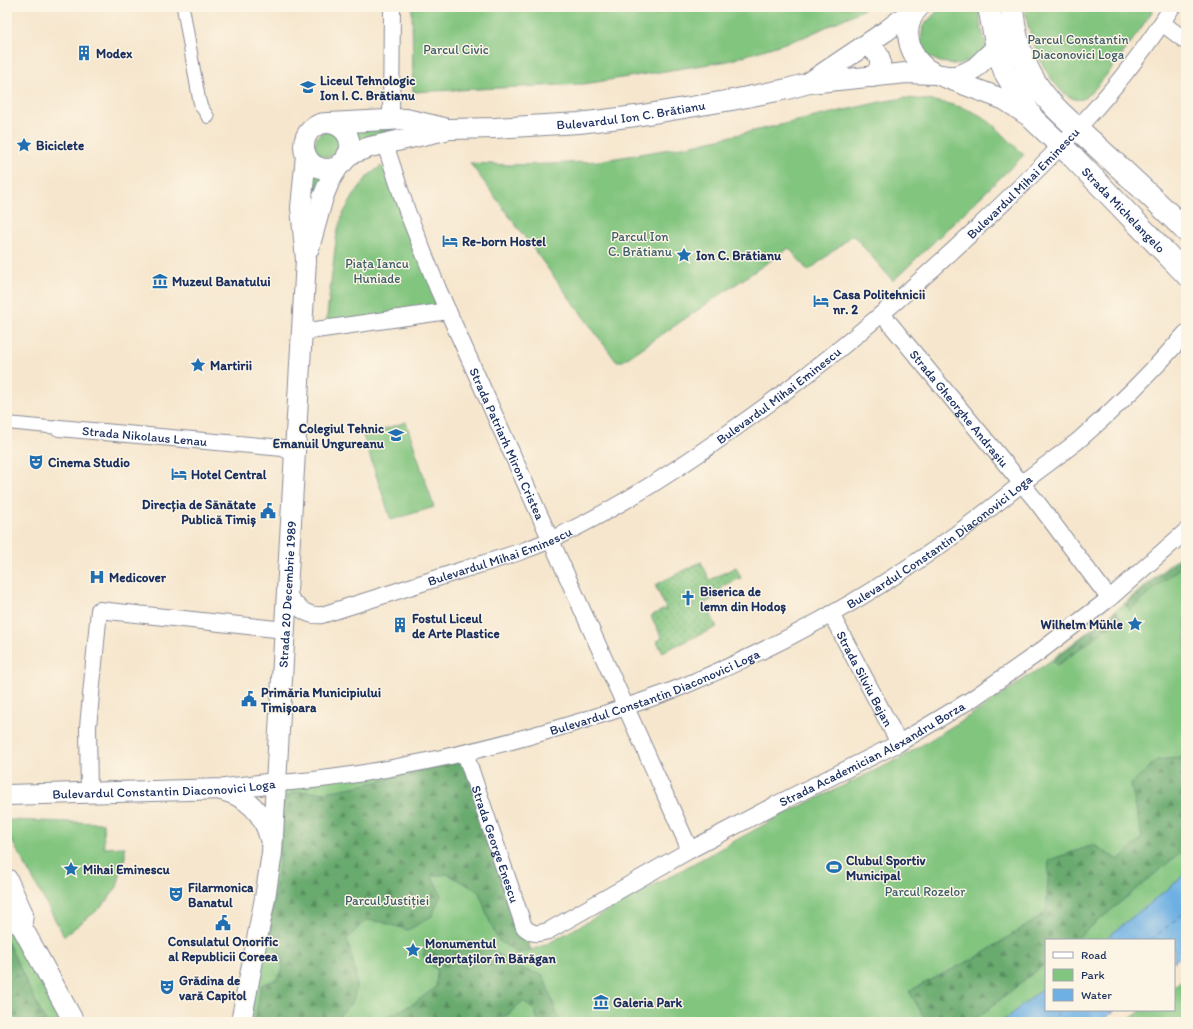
<svg xmlns="http://www.w3.org/2000/svg" width="1193" height="1029" font-family="Itim,sans-serif">
  <defs>
    <pattern id="forest-firs" width="22" height="20" patternUnits="userSpaceOnUse"><rect width="22" height="20" fill="#69aa6e"/><path d="M5 1l3.5 6h-7zM16 11l3.5 6h-7z" fill="#568b5e"/></pattern>
    <pattern id="garden-dots" width="8" height="8" patternUnits="userSpaceOnUse"><rect width="8" height="8" fill="#82c57f"/><path d="M2 2h.1M6 6h.1" fill="none" stroke="#6aa06b" stroke-width="1.8" stroke-linecap="round"/></pattern>
  </defs>
  <rect width="100%" height="100%" fill="#fcf5e5"/>
  <filter id="ink" filterUnits="userSpaceOnUse"><feTurbulence type="fractalNoise" baseFrequency=".025" numOctaves="2"/><feDisplacementMap in="SourceGraphic" scale="8" xChannelSelector="R" yChannelSelector="G"/><feConvolveMatrix kernelMatrix="1 2 1 2 8 2 1 2 1" color-interpolation-filters="sRGB"/></filter>
  <filter id="wash" filterUnits="userSpaceOnUse"><feTurbulence type="fractalNoise" baseFrequency=".012" numOctaves="4" result="noise"/><feDisplacementMap in="SourceGraphic" scale="16" xChannelSelector="R" yChannelSelector="G"/><feGaussianBlur stdDeviation="0.9" result="paint"/><feColorMatrix in="noise" values="0 0 0 0 0 0 0 0 0 0 0 0 0 0 0 0 0 1.4 0 .05"/><feComposite in="paint" operator="in"/></filter>
  <g filter="url(#wash)">
    <rect width="100%" height="100%" fill="#f6e6cd"/>
    <!-- green -->
    <g fill="#82c57f" stroke="#4e7a6e">
      <polygon points="412,7 866,7 861,11 804,37 728,61 584,84 413,92"/>
      <polygon points="941,7 979,7 981,27 987,48 976,57 959,65 940,62 927,56 921,42 923,26"/>
      <path d="M 1025,7 L 1155,7 C 1145,23 1096,95 1082,99 C 1075,101 1070,97 1065,94 C 1044,77 1027,34 1025,7 Z"/>
      <path d="M 904,98 C 927,99 962,104 981,116 C 997,126 1010,142 1024,155 L 893,281 L 853,235 L 808,271 L 789,248 L 623,361 L 616,361 L 470,163 L 509,165 L 552,164 L 598,161 L 688,146 L 880,102 Z"/>
      <polygon points="351,129 399,129 368,138 355,146 356,140"/>
      <circle cx="328" cy="144" r="13"/>
      <polygon points="381,166 388,173 441,307 326,324 337,232 343,214 356,192 368,176"/>
      <polygon points="312,168 317,171 330,171 317,191 310,190"/>
      <polygon points="406,422 434,507 391,520 363,436"/>
      <polygon points="1186,551 1186,874 1104,940 1046,940 1046,986 1002,1022 242,1022 276,787 465,757 531,950 547,944 780,816 899,759 979,710 1046,664 1120,607"/>
      <polygon points="7,820 103,823 104,848 125,847 125,857 117,887 104,904 94,913 64,936 7,832"/>
      <polygon points="7,890 69,1022 7,1022"/>
      <polygon points="1186,977 1186,1022 1126,1022 1142,1010 1174,1010 1174,986"/>
    </g>
    <!-- forest -->
    <g fill="url(#forest-firs)" stroke="#426c66">
      <polygon points="1186,554 1186,562 1130,610 1125,605"/>
      <polygon points="1116,611 1121,618 1057,666 1053,661"/>
      <polygon points="1186,757 1186,848 1075,940 1046,940 1046,963 972,1022 927,1022 909,991 977,957 1046,913 1049,860 1094,845 1118,860 1142,838 1131,784 1157,760"/>
      <path d="M 463,762 L 531,950 L 517,953 L 498,940 L 490,922 L 479,892 L 448,874 L 432,876 L 441,895 L 432,916 L 408,930 L 382,922 L 366,920 L 347,939 C 351,957 361,981 353,1000 C 349,1008 339,1012 337,1022 L 255,1022 L 261,985 L 277,979 L 283,968 L 279,952 L 270,942 L 270,925 L 279,865 L 282,803 C 293,786 306,794 323,792 C 370,786 416,770 463,762 Z"/>
      <polygon points="426,939 451,946 471,942 481,944 525,970 543,975 560,1022 539,1022 534,1010 523,1001 507,1015 494,1022 381,1022 384,1018 413,1004 436,987 437,970 423,956"/>
      <polygon points="7,941 43,1017 46,1022 7,1022"/>
    </g>
    <!-- garden -->
    <polygon fill="url(#garden-dots)" stroke="#4e7a6e" points="701,562 710,580 736,567 741,578 721,587 724,594 705,603 717,627 662,652 657,641 662,638 651,616 666,608 655,585"/>
    <!-- water -->
    <g fill="#6eb0e3" stroke="#4470a0">
      <polygon points="1186,874 1186,952 1174,962 1174,940 1104,940"/>
      <polygon points="1046,986 1046,1010 1115,1010 1101,1022 1002,1022"/>
    </g>
    <g fill="none" stroke-linecap="round" stroke-linejoin="round">
      <!-- ferry -->
      <g stroke="#345686" stroke-width="1" stroke-dasharray="5 4" stroke-linecap="butt">
        <polyline points="1151,940 1186,911"/>
        <polyline points="1048,1022 1063,1010"/>
      </g>
    </g>
  </g>
  <g filter="url(#ink)">
    <g fill="none" stroke-linecap="round" stroke-linejoin="round">
      <defs>
        <g id="pedestrian">
          <polyline points="183,7 199,99 201,106 208,117"/>
          <polyline points="7,423 59,428"/>
        </g>
        <g id="minor">
          <polyline points="1162,23 1186,41"/>
          <polyline points="391,119 392,7"/>
          <path id="s1" d="M 385,144 L 407,211 L 438,289 L 690,850"/>
          <path id="s2" d="M 882,314 L 1037,502 L 1103,590 L 1110,598"/>
          <polyline points="302,332 448,311"/>
          <path id="s3" d="M 59,428 L 283,448 L 295,454"/>
          <path id="s4" d="M 287,593 C 295,606 306,617 322,615 C 369,600 417,585 465,569 C 498,559 534,549 565,533 C 627,503 683,466 738,426 C 823,366 902,299 977,228 C 1049,160 1120,91 1172,7"/>
          <path id="s5" d="M 831,614 L 899,743"/>
          <path id="s6" d="M 465,753 L 524,927 C 533,935 537,934 548,931 L 690,850 L 773,806 L 899,743 L 972,699 L 1038,653 L 1110,598 L 1186,531"/>
          <path id="s7" d="M 276,783 C 333,780 390,769 446,757 C 501,745 554,730 607,713 C 634,704 660,696 686,685 C 807,635 920,567 1021,484 C 1040,469 1060,455 1079,440 C 1117,407 1153,371 1186,333"/>
          <polyline points="89,793 88,727 99,610 285,630"/>
        </g>
        <g id="tertiary">
          <path d="M 919,7 C 898,29 910,63 936,74 L 1005,100 L 1033,119"/>
          <path d="M 864,46 C 881,49 886,66 872,77"/>
          <polyline points="810,82 886,31 917,7"/>
          <polyline points="329,123 406,119 444,128"/>
          <circle cx="327" cy="146" r="23"/>
          <path id="s8" d="M 347,155 L 370,147 L 450,129 L 495,128 L 579,123 L 636,116 L 732,100 L 787,89 L 809,83 L 906,73 L 936,74 L 948,76 L 956,76 L 965,73 L 975,68 L 1007,37"/>
          <polyline points="309,248 323,197 330,180 340,164"/>
          <path d="M 221,790 C 247,796 264,813 270,839"/>
          <path id="s9" d="M 7,795 L 225,789 L 276,783"/>
          <polyline points="7,879 23,914 22,922"/>
          <polyline points="7,908 13,919 22,927 74,1022"/>
          <path id="s10" d="M 241,1022 L 265,898 L 272,853 L 306,260 L 301,208 L 306,155"/>
        </g>
        <g id="secondary">
          <path id="s11" d="M 989,7 L 997,48 L 1005,72 L 1033,119 L 1074,158 L 1186,274"/>
          <path d="M 1012,7 C 1014,32 1021,60 1035,82 C 1049,105 1072,123 1091,141 C 1123,171 1156,200 1186,231"/>
        </g>
      </defs>
      <!-- pedestrian casing -->
      <use href="#pedestrian" stroke="#888a96" stroke-width="14"/>
      <!-- minor casing -->
      <use href="#minor" stroke="#888a96" stroke-width="18"/>
      <!-- tertiary casing -->
      <use href="#tertiary" stroke="#888a96" stroke-width="22"/>
      <!-- secondary casing -->
      <use href="#secondary" stroke="#888a96" stroke-width="24"/>
      <!-- pedestrian -->
      <use href="#pedestrian" stroke="#fff" stroke-width="12"/>
      <!-- minor -->
      <use href="#minor" stroke="#fff" stroke-width="16"/>
      <!-- tertiary -->
      <use href="#tertiary" stroke="#fff" stroke-width="20"/>
      <!-- secondary -->
      <use href="#secondary" stroke="#fff" stroke-width="22"/>
    </g>
  </g>
  <!-- icons -->
  <defs>
    <symbol id="building-bare" viewBox="-9 -9 18 18"><path d="M-4-6H4V6H1V3H-1V6H-4ZM-2.5-4.3h1.7v1.8h-1.7ZM.8-4.3h1.7v1.8H.8ZM-2.5-1h1.7V.8h-1.7ZM.8-1h1.7V.8H.8Z" fill="#1f6fb2" stroke="#fcf5e5" stroke-width="2.5" paint-order="stroke"/></symbol>
    <symbol id="school-bare" viewBox="-9 -9 18 18"><path d="M0-5L7-2L0 1L-7-2ZM-4 1L0 2.5L4 1V4Q0 6-4 4Z" fill="#1f6fb2" stroke="#fcf5e5" stroke-width="2.5" paint-order="stroke"/></symbol>
    <symbol id="sight-bare" viewBox="-9 -9 18 18"><path d="M0-6L1.8-2.2L6-1.7L2.9 1.2L3.7 5.4L0 3.3L-3.7 5.4L-2.9 1.2L-6-1.7L-1.8-2.2Z" fill="#1f6fb2" stroke="#fcf5e5" stroke-width="2.5" paint-order="stroke"/></symbol>
    <symbol id="hotel-bare" viewBox="-9 -9 18 18"><path d="M-6-4.5h1.5V1H6V5H4.5V3h-9V5H-6ZM-4 0a1.8 1.8 0 1 1 3.6 0ZM.5 0V-2.5h3Q6-2.5 6 0Z" fill="#1f6fb2" stroke="#fcf5e5" stroke-width="2.5" paint-order="stroke"/></symbol>
    <symbol id="museum-bare" viewBox="-9 -9 18 18"><path d="M0-6L6-3V-2H-6V-3ZM-5-1h2V3h-2ZM-1-1h2V3h-2ZM3-1h2V3H3ZM-6 4H6V6H-6Z" fill="#1f6fb2" stroke="#fcf5e5" stroke-width="2.5" paint-order="stroke"/></symbol>
    <symbol id="theatre-bare" viewBox="-9 -9 18 18"><path d="M-5-5.5Q0-4 5-5.5V0Q5 5 0 6Q-5 5-5 0ZM-3.3-2.5H-1v1.5H-3.3ZM1-2.5H3.3v1.5H1ZM-2.8 1Q0 5.5 2.8 1Z" fill="#1f6fb2" stroke="#fcf5e5" stroke-width="2.5" paint-order="stroke"/></symbol>
    <symbol id="civic-bare" viewBox="-9 -9 18 18"><path d="M-.6-6.5H3V-4.5H.6V-3L4-1V1h2V6H-6V1h2V-1L-.6-3ZM-1.2 2.5V6h2.4V2.5Z" fill="#1f6fb2" stroke="#fcf5e5" stroke-width="2.5" paint-order="stroke"/></symbol>
    <symbol id="hospital-bare" viewBox="-9 -9 18 18"><path d="M-5-5h3v3.5h4V-5h3V5h-3V1.5h-4V5h-3Z" fill="#1f6fb2" stroke="#fcf5e5" stroke-width="2.5" paint-order="stroke"/></symbol>
    <symbol id="church-bare" viewBox="-9 -9 18 18"><path d="M-1.2-6h2.4v3.5h3.3v2.4h-3.3V6h-2.4V-.1h-3.3v-2.4h3.3Z" fill="#1f6fb2" stroke="#fcf5e5" stroke-width="2.5" paint-order="stroke"/></symbol>
    <symbol id="stadium-bare" viewBox="-9 -9 18 18"><path d="M0-5a6.5 5 0 1 0 0 10a6.5 5 0 1 0 0-10ZM-3.5-1.8h7v3.6h-7Z" fill="#1f6fb2" stroke="#fcf5e5" stroke-width="2.5" paint-order="stroke"/></symbol>
  </defs>
  <g fill-rule="evenodd">
    <use href="#building-bare" x="73" y="42" width="22" height="22"/>
    <use href="#school-bare" x="297" y="76" width="22" height="22"/>
    <use href="#sight-bare" x="13" y="134" width="22" height="22"/>
    <use href="#hotel-bare" x="439" y="230" width="22" height="22"/>
    <use href="#sight-bare" x="673" y="244" width="22" height="22"/>
    <use href="#museum-bare" x="149" y="270" width="22" height="22"/>
    <use href="#hotel-bare" x="810" y="290" width="22" height="22"/>
    <use href="#sight-bare" x="187" y="354" width="22" height="22"/>
    <use href="#school-bare" x="385" y="424" width="22" height="22"/>
    <use href="#theatre-bare" x="25" y="451" width="22" height="22"/>
    <use href="#hotel-bare" x="168" y="463" width="22" height="22"/>
    <use href="#civic-bare" x="257" y="500" width="22" height="22"/>
    <use href="#hospital-bare" x="86" y="566" width="22" height="22"/>
    <use href="#church-bare" x="677" y="587" width="22" height="22"/>
    <use href="#sight-bare" x="1124" y="613" width="22" height="22"/>
    <use href="#building-bare" x="389" y="614" width="22" height="22"/>
    <use href="#civic-bare" x="238" y="688" width="22" height="22"/>
    <use href="#stadium-bare" x="823" y="856" width="22" height="22"/>
    <use href="#sight-bare" x="60" y="858" width="22" height="22"/>
    <use href="#theatre-bare" x="165" y="883" width="22" height="22"/>
    <use href="#civic-bare" x="212" y="912" width="22" height="22"/>
    <use href="#sight-bare" x="402" y="939" width="22" height="22"/>
    <use href="#theatre-bare" x="156" y="976" width="22" height="22"/>
    <use href="#museum-bare" x="590" y="991" width="22" height="22"/>
  </g>
  <g text-anchor="middle" dominant-baseline="central" stroke-width="3" stroke-linejoin="round" paint-order="stroke">
    <!-- park labels -->
    <g font-size="13" fill="#3a5c68" stroke="#fcf5e5">
      <text x="1078" y="39">Parcul Constantin<tspan x="1078" dy="15">Diaconovici Loga</tspan></text>
      <text x="456" y="49">Parcul Civic</text>
      <text x="640" y="236">Parcul Ion<tspan x="640" dy="15">C. Brătianu</tspan></text>
      <text x="377" y="263">Piața Iancu<tspan x="377" dy="15">Huniade</tspan></text>
      <text x="925" y="891">Parcul Rozelor</text>
      <text x="387" y="900">Parcul Justiției</text>
    </g>
    <!-- poi labels -->
    <g font-size="13" font-weight="bold" fill="#1b2f5e" stroke="#fcf5e5" text-anchor="start">
      <text x="96" y="53">Modex</text>
      <text x="320" y="80">Liceul Tehnologic<tspan x="320" dy="15">Ion I. C. Brătianu</tspan></text>
      <text x="36" y="145">Biciclete</text>
      <text x="462" y="241">Re-born Hostel</text>
      <text x="696" y="255">Ion C. Brătianu</text>
      <text x="172" y="281">Muzeul Banatului</text>
      <text x="833" y="294">Casa Politehnicii<tspan x="833" dy="15">nr. 2</tspan></text>
      <text x="210" y="365">Martirii</text>
      <text x="384" y="428" text-anchor="end">Colegiul Tehnic<tspan x="384" dy="15">Emanuil Ungureanu</tspan></text>
      <text x="48" y="462">Cinema Studio</text>
      <text x="191" y="474">Hotel Central</text>
      <text x="256" y="504" text-anchor="end">Direcția de Sănătate<tspan x="256" dy="15">Publică Timiș</tspan></text>
      <text x="109" y="577">Medicover</text>
      <text x="700" y="591">Biserica de<tspan x="700" dy="15">lemn din Hodoș</tspan></text>
      <text x="412" y="618">Fostul Liceul<tspan x="412" dy="15">de Arte Plastice</tspan></text>
      <text x="1123" y="624" text-anchor="end">Wilhelm Mühle</text>
      <text x="261" y="692">Primăria Municipiului<tspan x="261" dy="15">Timișoara</tspan></text>
      <text x="846" y="860">Clubul Sportiv<tspan x="846" dy="15">Municipal</tspan></text>
      <text x="83" y="869">Mihai Eminescu</text>
      <text x="188" y="887">Filarmonica<tspan x="188" dy="15">Banatul</tspan></text>
      <text x="223" y="941" text-anchor="middle">Consulatul Onorific<tspan x="223" dy="15">al Republicii Coreea</tspan></text>
      <text x="425" y="943">Monumentul<tspan x="425" dy="15">deportaților în Bărăgan</tspan></text>
      <text x="179" y="980">Grădina de<tspan x="179" dy="15">vară Capitol</tspan></text>
      <text x="613" y="1002">Galeria Park</text>
    </g>
    <!-- street labels -->
    <g font-size="13" fill="#1b2f5e" stroke="#fcf5e5">
      <text stroke="none"><textPath href="#s8" startOffset="288">Bulevardul Ion C. Brătianu</textPath></text>
      <text stroke="none"><textPath href="#s4" startOffset="879">Bulevardul Mihai Eminescu</textPath></text>
      <text stroke="none"><textPath href="#s11" startOffset="250">Strada Michelangelo</textPath></text>
      <text stroke="none"><textPath href="#s4" startOffset="555">Bulevardul Mihai Eminescu</textPath></text>
      <text stroke="none"><textPath href="#s2" startOffset="122">Strada Gheorghe Andrașiu</textPath></text>
      <text stroke="none"><textPath href="#s3" startOffset="86">Strada Nikolaus Lenau</textPath></text>
      <text stroke="none"><textPath href="#s1" startOffset="324">Strada Patriarh Miron Cristea</textPath></text>
      <text stroke="none"><textPath href="#s7" startOffset="715">Bulevardul Constantin Diaconovici Loga</textPath></text>
      <text stroke="none"><textPath href="#s4" startOffset="231">Bulevardul Mihai Eminescu</textPath></text>
      <text stroke="none"><textPath href="#s10" startOffset="431">Strada 20 Decembrie 1989</textPath></text>
      <text stroke="none"><textPath href="#s5" startOffset="73">Strada Silviu Bejan</textPath></text>
      <text stroke="none"><textPath href="#s7" startOffset="391">Bulevardul Constantin Diaconovici Loga</textPath></text>
      <text stroke="none"><textPath href="#s6" startOffset="579">Strada Academician Alexandru Borza</textPath></text>
      <text stroke="none"><textPath href="#s9" startOffset="157">Bulevardul Constantin Diaconovici Loga</textPath></text>
      <text stroke="none"><textPath href="#s6" startOffset="96">Strada George Enescu</textPath></text>
    </g>
  </g>
  <!-- margin -->
  <rect width="1193" height="1029" fill="none" stroke="#fcf5e5" stroke-width="24"/>
  <!-- legend -->
  <rect x="1045" y="939" width="130" height="72" fill="#fcf5e5" stroke="#a2a6af"/>
  <rect x="1053" y="952" width="20" height="6" fill="#ffffff" stroke="#a2a6af"/>
  <text x="1081" y="959" font-size="12" fill="#1b2f5e">Road</text>
  <rect x="1053" y="969" width="20" height="12" fill="#82c57f" stroke="#a2a6af"/>
  <text x="1081" y="979" font-size="12" fill="#1b2f5e">Park</text>
  <rect x="1053" y="989" width="20" height="12" fill="#6eb0e3" stroke="#a2a6af"/>
  <text x="1081" y="999" font-size="12" fill="#1b2f5e">Water</text>
</svg>
